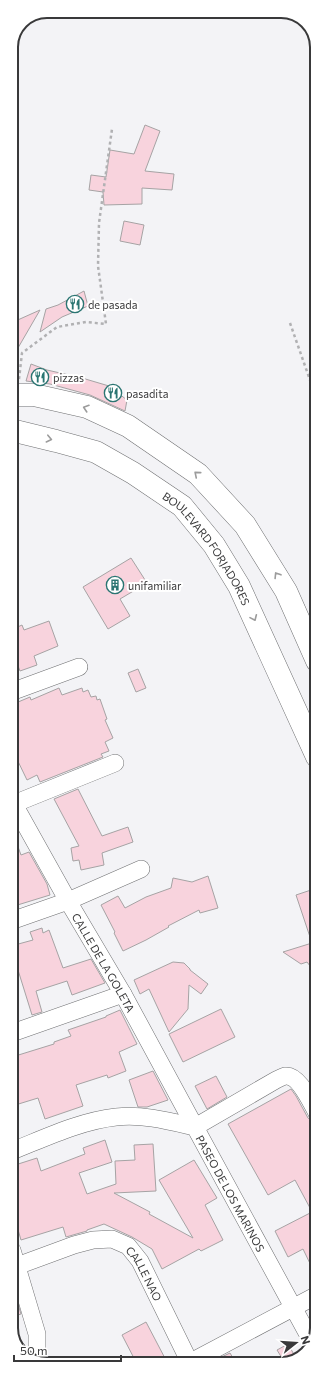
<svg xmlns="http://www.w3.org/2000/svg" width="328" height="1375" font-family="Commissioner,sans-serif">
  <rect width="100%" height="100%" fill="#f3f3f6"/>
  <!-- building -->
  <g fill="#f8d3dd" stroke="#a6a3a4">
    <polygon points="145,125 160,131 145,171 174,174 172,190 142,188 142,204 104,205 103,192 89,190 91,175 106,177 110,150 134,154"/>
    <polygon points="124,221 144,225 140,245 120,241"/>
    <polygon points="84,291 88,306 62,317 40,332 46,309 58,305"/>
    <polygon points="40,310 11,360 11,323"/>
    <polygon points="31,364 47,370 82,378 109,386 127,400 125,411 90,395 50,384 26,381"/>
    <polygon points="131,558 147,583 120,599 130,616 108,629 83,587"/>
    <polygon points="49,621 58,646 34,656 37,665 20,671 11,648 11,630 22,625 24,630"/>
    <polygon points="138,669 146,688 136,692 128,673"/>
    <polygon points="59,688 62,695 82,688 83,692 88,690 91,697 96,696 97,700 100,699 107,719 105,720 113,738 105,742 109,751 101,754 103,757 40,782 37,775 27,780 14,753 11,755 11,705 30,697 31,700"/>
    <polygon points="78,789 102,836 128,827 133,842 102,853 104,865 81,870 79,860 73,861 71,848 79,846 54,799"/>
    <polygon points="11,833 13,833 21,855 29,852 47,884 50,895 11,907"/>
    <polygon points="208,876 218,908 200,913 199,910 168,926 169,927 146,940 123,951 114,933 115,932 101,905 118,896 125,908 146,897 171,888 173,878 192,882"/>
    <polygon points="317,888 317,975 307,962 301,964 283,952 312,943 296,895"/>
    <polygon points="42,928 43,933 49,930 63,968 91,959 105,983 72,995 67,981 36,991 42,1012 32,1015 18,970 11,973 11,946 33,940 30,932"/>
    <polygon points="173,962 184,963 190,969 190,970 208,984 201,994 189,985 188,1009 169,1032 149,989 140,994 134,980"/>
    <polygon points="221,1009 235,1037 183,1062 169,1034"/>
    <polygon points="120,1010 137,1044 119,1052 126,1071 108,1078 107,1075 76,1085 83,1106 45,1119 38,1098 12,1106 12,1057 54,1044 54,1042 71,1036 68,1030 106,1017 106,1016"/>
    <polygon points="153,1071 168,1100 147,1107 138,1107 129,1080"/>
    <polygon points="216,1076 227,1097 207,1109 195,1086"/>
    <polygon points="291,1089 296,1096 308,1118 313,1122 317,1129 317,1221 295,1180 268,1195 228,1124"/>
    <polygon points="105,1140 112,1162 79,1173 87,1194 116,1184 115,1161 135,1160 134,1145 153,1144 156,1191 114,1193 150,1212 149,1214 193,1238 159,1180 194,1160 217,1198 205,1205 223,1240 201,1251 199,1249 162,1269 152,1249 132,1237 104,1224 87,1230 87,1231 66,1237 63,1227 21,1240 12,1209 12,1166 37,1158 41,1171 85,1154 83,1148"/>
    <polygon points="312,1212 317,1223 317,1278 303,1249 288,1257 275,1231"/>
    <polygon points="12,1284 21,1314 12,1317"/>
    <polygon points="146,1322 168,1364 137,1364 122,1335"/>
    <polygon points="288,1344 296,1358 288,1363 285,1363 277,1350"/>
    <polygon points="230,1353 236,1363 209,1363"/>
  </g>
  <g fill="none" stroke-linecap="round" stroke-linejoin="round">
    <defs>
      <g id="minor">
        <polyline points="11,692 79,667"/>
        <path id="s1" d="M 11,799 L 68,901 L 123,994 L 195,1127 L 276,1080 C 278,1079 282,1077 285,1076 C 299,1074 311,1103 317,1113"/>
        <polyline points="11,805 115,763"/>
        <polyline points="11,921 68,901 141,869"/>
        <polyline points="12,1033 123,994"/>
        <path id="s2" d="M 12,1151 C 45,1138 80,1121 116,1117 C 143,1114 169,1121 195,1127 L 312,1342"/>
        <polyline points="12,1250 37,1334 37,1361"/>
        <path id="s3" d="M 17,1266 L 74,1245 L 93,1240 L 112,1239 L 128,1246 L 140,1261 L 190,1363"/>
        <polyline points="189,1363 317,1295"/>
      </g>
      <g id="secondary">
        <polyline points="11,395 34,395 87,407 128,426 198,474 245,525 286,591 317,661"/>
        <path id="s4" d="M 11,430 L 56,441 L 96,452 L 133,473 L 182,506 L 214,545 L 239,586 L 317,757"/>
      </g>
    </defs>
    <!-- minor casing -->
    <use href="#minor" stroke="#6f7072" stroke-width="18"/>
    <!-- secondary casing -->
    <use href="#secondary" stroke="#6f7072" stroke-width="23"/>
    <!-- path -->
    <g stroke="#b1b1b3" stroke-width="2.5" stroke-dasharray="3 3" stroke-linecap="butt">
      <polyline points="290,323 317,400"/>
      <polyline points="19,379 22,353 57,327 86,322 106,324 98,266 99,223 112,129"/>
    </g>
    <!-- minor -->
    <use href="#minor" stroke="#fff" stroke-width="17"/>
    <!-- secondary -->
    <use href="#secondary" stroke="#fff" stroke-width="22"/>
  </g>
  <!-- one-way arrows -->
  <defs><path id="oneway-chevron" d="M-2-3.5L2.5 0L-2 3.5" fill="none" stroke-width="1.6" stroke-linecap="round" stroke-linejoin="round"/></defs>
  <g stroke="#9c9c9c">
    <use href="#oneway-chevron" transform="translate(86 408) rotate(-162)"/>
    <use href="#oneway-chevron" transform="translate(49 439) rotate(13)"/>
    <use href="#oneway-chevron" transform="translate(197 474) rotate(-140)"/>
    <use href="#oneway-chevron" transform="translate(277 575) rotate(-122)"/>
    <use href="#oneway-chevron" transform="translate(254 618) rotate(66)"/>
  </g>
  <!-- icons -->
  <defs>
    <symbol id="restaurant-ring" viewBox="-11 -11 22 22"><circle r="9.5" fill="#fff" stroke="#2b7572" stroke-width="1.5"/><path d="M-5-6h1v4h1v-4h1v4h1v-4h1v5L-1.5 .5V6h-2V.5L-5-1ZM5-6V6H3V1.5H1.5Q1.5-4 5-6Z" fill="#2b7572"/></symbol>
    <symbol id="building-ring" viewBox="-11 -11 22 22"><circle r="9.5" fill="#fff" stroke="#2b7572" stroke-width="1.5"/><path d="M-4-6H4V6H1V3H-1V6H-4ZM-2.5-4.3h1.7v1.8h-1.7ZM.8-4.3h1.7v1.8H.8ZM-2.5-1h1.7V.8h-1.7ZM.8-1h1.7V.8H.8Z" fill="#2b7572"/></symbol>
  </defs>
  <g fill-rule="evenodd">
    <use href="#restaurant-ring" x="65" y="294" width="20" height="20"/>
    <use href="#restaurant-ring" x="30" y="367" width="20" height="20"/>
    <use href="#restaurant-ring" x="103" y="383" width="20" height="20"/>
    <use href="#building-ring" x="105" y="575" width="20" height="20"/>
  </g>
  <g text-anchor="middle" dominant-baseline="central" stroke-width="4" stroke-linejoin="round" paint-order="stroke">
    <!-- poi labels -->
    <g font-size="11" fill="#39393a" stroke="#fff" text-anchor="start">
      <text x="88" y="304">de pasada</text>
      <text x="53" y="377">pizzas</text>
      <text x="126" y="393">pasadita</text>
      <text x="128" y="585">unifamiliar</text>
    </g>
    <!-- street labels -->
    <g font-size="11" fill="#39393a" stroke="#fff">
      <text stroke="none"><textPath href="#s4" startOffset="238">BOULEVARD FORJADORES</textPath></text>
      <text stroke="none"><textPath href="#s1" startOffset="188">CALLE DE LA GOLETA</textPath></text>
      <text stroke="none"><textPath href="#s2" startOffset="265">PASEO DE LOS MARINOS</textPath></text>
      <text stroke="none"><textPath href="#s3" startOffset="149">CALLE NAO</textPath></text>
    </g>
  </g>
  <!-- crop -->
  <path d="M0 0H328V1375H0ZM47 18H281A29 29 0 0 1 310 47V1328A29 29 0 0 1 281 1357H47A29 29 0 0 1 18 1328V47A29 29 0 0 1 47 18Z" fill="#fff" fill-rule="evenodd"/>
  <path fill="none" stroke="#39393a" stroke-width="2" d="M47 18H281A29 29 0 0 1 310 47V1328A29 29 0 0 1 281 1357H47A29 29 0 0 1 18 1328V47A29 29 0 0 1 47 18Z"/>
  <!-- north arrow -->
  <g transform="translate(296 1343) rotate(73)" stroke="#ffffff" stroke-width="3" paint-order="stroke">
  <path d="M0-3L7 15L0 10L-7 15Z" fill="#39393a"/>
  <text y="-6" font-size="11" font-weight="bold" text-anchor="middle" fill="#39393a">N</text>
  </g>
  <!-- scale -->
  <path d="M14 1355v6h107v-6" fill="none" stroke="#39393a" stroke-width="2"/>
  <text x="20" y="1355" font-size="12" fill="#39393a" stroke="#ffffff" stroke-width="3" paint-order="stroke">50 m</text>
</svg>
